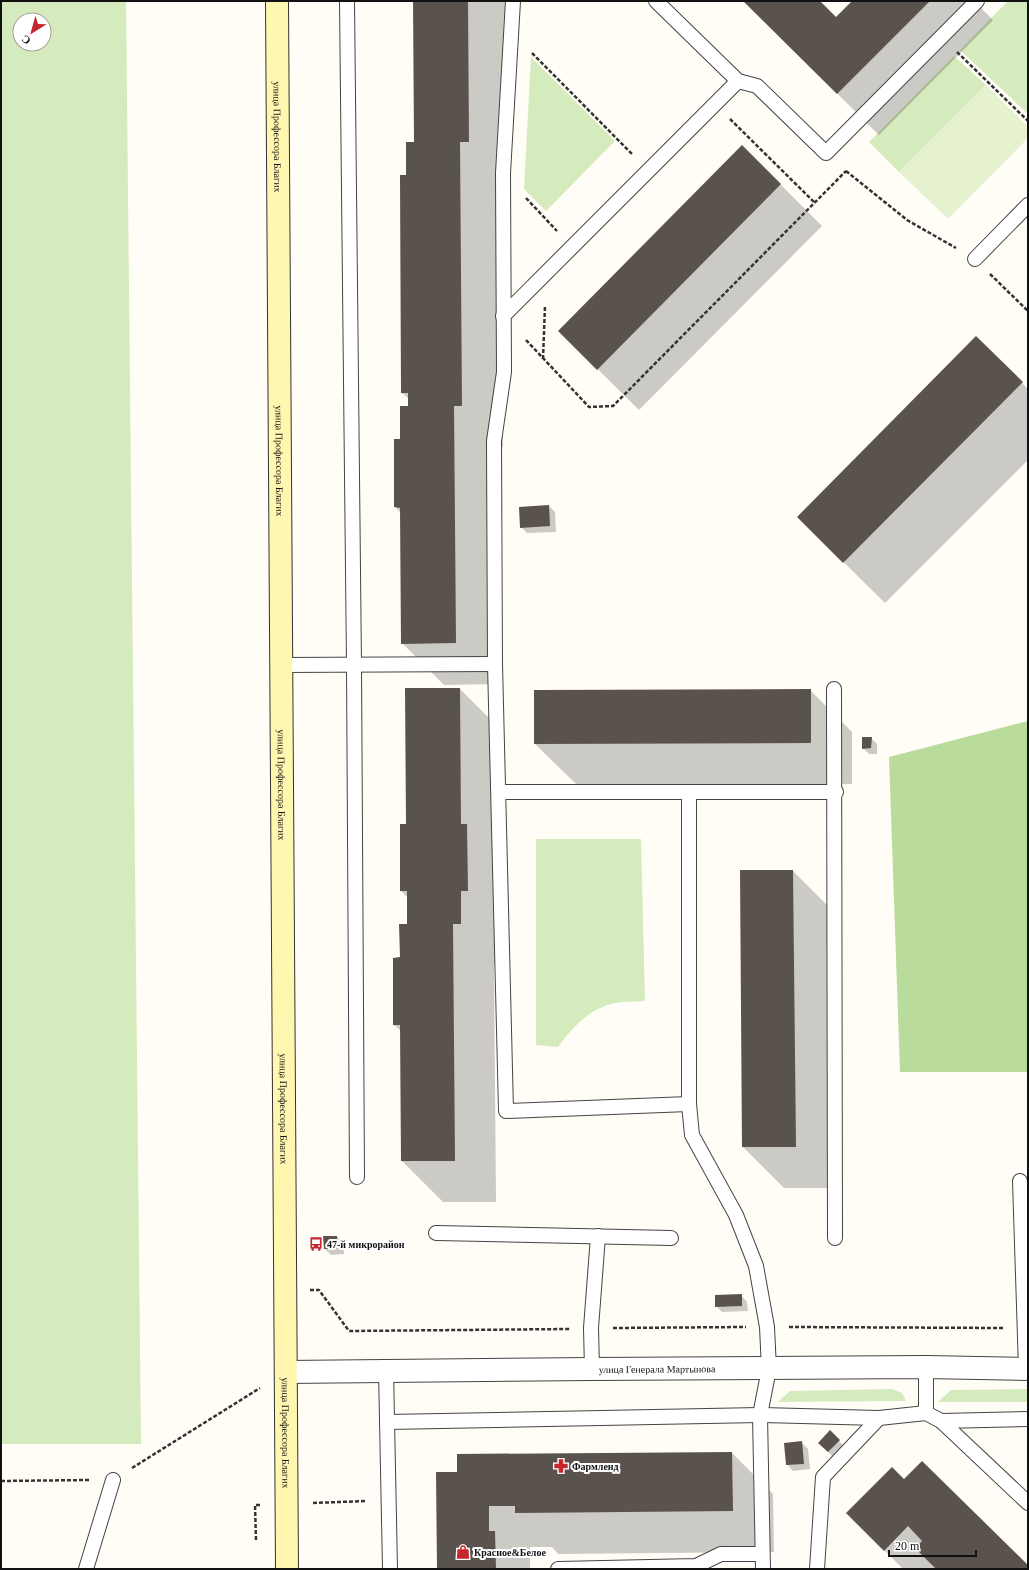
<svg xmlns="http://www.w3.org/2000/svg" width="1029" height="1570" font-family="'Times New Roman',serif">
  <rect width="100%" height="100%" fill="#fffdf5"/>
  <!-- green -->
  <g fill="#d5ebbd" fill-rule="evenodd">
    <path d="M 1,1 L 126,1 L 141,1444 L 1,1444 ZM 20,20 L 44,20 L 44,44 L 20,44 Z"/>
    <polygon points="1008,1 1028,1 1028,114 960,50"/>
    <polygon points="954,56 986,85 899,172 869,142"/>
    <polygon points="531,57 615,141 546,211 524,189"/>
    <path d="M 536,839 L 641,839 L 645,1001 C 634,1002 621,1001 611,1004 C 588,1010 571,1029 558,1047 L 536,1045 Z"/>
    <polygon points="892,1389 902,1393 906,1401 778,1402 790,1391"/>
    <polygon points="1028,1389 1028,1402 938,1402 951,1390"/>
  </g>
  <!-- forest -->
  <polygon fill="#b9dc9c" points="1028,721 1028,1072 900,1072 889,757"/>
  <!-- pitch -->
  <polygon fill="#e6f2cf" points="986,85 1028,127 1028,138 948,219 899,172"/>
  <!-- shadow -->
  <g fill="#0003">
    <polygon points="414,1 509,1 510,183 501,183 503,447 495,447 497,684 444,685 402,643 402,514 395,507 401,440 409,407 409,399 402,393 407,175 415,143"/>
    <polygon points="744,1 819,1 836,18 853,1 974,1 993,20 879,135"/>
    <polygon points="742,146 822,226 639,410 559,331"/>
    <polygon points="976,337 1028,389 1028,460 885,603 798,517"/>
    <polygon points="549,506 555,512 556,532 527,533 521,527"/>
    <polygon points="460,689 501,730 502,861 508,867 509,932 502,932 502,965 494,965 496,1202 443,1202 402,1161 401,1031 394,1025 401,958 408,925 408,898 401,891 407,825"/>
    <polygon points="810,690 852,732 852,784 577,785 535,744"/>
    <polygon points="871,738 877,744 877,754 869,754 863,748"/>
    <polygon points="793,871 834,912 837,1188 784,1188 743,1147"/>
    <polygon points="324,1237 337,1237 343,1243 344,1254 331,1255 325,1249"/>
    <polygon points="741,1295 747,1302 748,1311 722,1312 716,1306"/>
    <polygon points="830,1432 845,1447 834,1458 819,1443"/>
    <polygon points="802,1443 808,1449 810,1469 793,1471 787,1464"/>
    <polygon points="732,1453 773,1494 774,1552 558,1554 552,1547 530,1547 530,1567 532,1569 438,1569 458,1473"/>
    <polygon points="904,1481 1028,1567 1028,1569 903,1569 847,1513"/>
  </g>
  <!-- building -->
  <g fill="#5a524d">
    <polygon points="413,1 468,1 469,142 460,142 462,406 454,406 456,643 401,644 400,508 394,507 394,439 400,439 400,406 408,406 408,393 401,393 400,175 406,175 406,142 414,142"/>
    <polygon points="743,1 820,1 836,17 852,1 930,1 837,94"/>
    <polygon points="742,145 781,184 597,370 558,331"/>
    <polygon points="976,336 1023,382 843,563 797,517"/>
    <polygon points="549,505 550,526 520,528 519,507"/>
    <polygon points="405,688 460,688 461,824 467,824 468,891 461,891 461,924 453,924 455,1161 401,1161 400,1025 393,1025 393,958 400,957 399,924 407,924 407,891 400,891 400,824 406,824"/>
    <polygon points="811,689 811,743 534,744 534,690"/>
    <polygon points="862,737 872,737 871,748 862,749"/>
    <polygon points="740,870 793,870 796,1147 742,1147"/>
    <polygon points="323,1236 337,1236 338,1248 324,1249"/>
    <polygon points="742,1294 742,1306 715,1307 715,1295"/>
    <polygon points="830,1430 840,1440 828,1452 818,1443"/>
    <polygon points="802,1441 804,1464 786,1465 784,1443"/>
    <polygon points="732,1452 733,1511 515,1513 515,1506 489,1506 489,1531 495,1531 496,1569 437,1569 436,1472 457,1472 457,1454"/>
    <polygon points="922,1461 1028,1565 1028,1569 936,1569 915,1548 922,1541 908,1526 884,1551 846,1513 892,1467 904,1479"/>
  </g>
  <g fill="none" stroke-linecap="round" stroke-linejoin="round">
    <defs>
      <g id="lane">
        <polyline points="347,1 354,665 357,1177"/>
        <polyline points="513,1 503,173 504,372 494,441 495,664 506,1111 689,1104"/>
        <polyline points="656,1 738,81 757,86 826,153 977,1"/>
        <polyline points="975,259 1028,205"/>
        <polyline points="503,316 738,81"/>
        <polyline points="281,665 495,664"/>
        <polyline points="834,689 835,1238"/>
        <polyline points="499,792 836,792"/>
        <polyline points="689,792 689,1104 692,1135 736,1215 756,1266 767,1327 769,1369 760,1415 763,1569"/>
        <polyline points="1020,1181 1026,1369"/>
        <polyline points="436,1233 671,1238"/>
        <polyline points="592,1369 591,1328 598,1236"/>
        <polyline points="386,1370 390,1569"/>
        <polyline points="926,1413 926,1367"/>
        <polyline points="941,1421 1028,1503"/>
        <polyline points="387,1422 760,1415 879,1418 926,1413 941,1421 1028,1419"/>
        <polyline points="86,1569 113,1480"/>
        <polyline points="558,1569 696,1566 721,1554 762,1554"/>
        <polyline points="817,1569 823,1477 879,1418"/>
      </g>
      <g id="street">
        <path id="s1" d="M 286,1372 L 592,1369 L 926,1367 L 1028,1369"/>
      </g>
      <g id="secondary">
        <path id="s2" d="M 277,1 L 287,1569"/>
      </g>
    </defs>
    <!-- lane casing -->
    <use href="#lane" stroke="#444" stroke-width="16"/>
    <!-- street casing -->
    <use href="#street" stroke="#444" stroke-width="24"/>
    <!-- secondary casing -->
    <use href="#secondary" stroke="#333" stroke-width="24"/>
    <!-- path -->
    <g stroke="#333" stroke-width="2.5" stroke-dasharray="4 2" stroke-linecap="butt">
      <polyline points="957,52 1028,121"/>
      <polyline points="532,53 633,155"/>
      <polyline points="730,119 815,203"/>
      <polyline points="846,171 907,220 956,248"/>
      <polyline points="526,198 557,231"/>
      <polyline points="990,274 1028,311"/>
      <polyline points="526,340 589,407 613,406 846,171"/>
      <polyline points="543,359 545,306"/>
      <polyline points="310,1290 319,1290 349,1331 570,1329"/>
      <polyline points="789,1327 1004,1328"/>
      <polyline points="613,1328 746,1327"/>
      <polyline points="132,1468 260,1388"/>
      <polyline points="1,1481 90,1480"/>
      <polyline points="313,1503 366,1501"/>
      <polyline points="256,1540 255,1505 260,1505"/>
    </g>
    <!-- lane -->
    <use href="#lane" stroke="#fff" stroke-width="14"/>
    <!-- street -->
    <use href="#street" stroke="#fff" stroke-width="22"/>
    <!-- secondary -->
    <use href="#secondary" stroke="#fff6b0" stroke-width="22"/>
  </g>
  <!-- icons -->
  <defs>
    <symbol id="bus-bare" viewBox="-9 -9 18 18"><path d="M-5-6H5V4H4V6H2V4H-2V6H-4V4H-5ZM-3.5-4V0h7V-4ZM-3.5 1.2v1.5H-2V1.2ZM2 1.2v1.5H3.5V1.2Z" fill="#c4262e" stroke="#fff" stroke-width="2.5" paint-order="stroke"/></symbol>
    <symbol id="pharmacy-bare" viewBox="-9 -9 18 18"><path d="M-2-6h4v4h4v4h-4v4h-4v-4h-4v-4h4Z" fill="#c4262e" stroke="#fff" stroke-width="2.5" paint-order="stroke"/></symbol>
    <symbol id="shop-bare" viewBox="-9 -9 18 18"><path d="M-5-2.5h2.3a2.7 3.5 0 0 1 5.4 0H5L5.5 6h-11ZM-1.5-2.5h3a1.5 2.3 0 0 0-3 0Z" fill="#c4262e" stroke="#fff" stroke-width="2.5" paint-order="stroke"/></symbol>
  </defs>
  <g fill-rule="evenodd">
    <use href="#bus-bare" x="306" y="1234" width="20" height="20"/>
    <use href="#pharmacy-bare" x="551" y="1456" width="20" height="20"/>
    <use href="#shop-bare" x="453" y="1542" width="20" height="20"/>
  </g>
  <g text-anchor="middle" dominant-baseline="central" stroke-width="4" stroke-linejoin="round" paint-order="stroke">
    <!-- street labels -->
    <g font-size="10" fill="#111" stroke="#fff">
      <text stroke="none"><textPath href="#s2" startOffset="136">улица Профессора Благих</textPath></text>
      <text stroke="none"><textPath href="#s2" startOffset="460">улица Профессора Благих</textPath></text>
      <text stroke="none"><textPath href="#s2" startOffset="784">улица Профессора Благих</textPath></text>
      <text stroke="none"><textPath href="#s2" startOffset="1108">улица Профессора Благих</textPath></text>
      <text stroke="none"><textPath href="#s1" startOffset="371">улица Генерала Мартынова</textPath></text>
      <text stroke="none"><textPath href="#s2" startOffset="1432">улица Профессора Благих</textPath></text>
    </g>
    <!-- poi labels -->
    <g font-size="10" font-weight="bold" fill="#111" stroke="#fff" text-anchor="start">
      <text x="327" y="1244">47-й микрорайон</text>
      <text x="572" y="1466">Фармленд</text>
      <text x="474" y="1552">Красное&amp;Белое</text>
    </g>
  </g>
  <!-- border -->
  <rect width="1029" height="1570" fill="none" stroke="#111111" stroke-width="4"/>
  <!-- north arrow -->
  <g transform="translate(32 32) rotate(217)"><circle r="19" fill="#ffffff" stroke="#a0a0a0"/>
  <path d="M0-3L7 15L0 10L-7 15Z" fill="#c4262e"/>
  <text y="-6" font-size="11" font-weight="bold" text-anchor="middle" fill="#111111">С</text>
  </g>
  <!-- scale -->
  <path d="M889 1550v6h87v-6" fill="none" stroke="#111111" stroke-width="2"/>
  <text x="895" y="1550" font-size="12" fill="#111111" stroke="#ffffff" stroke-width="3" paint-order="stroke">20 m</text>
</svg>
